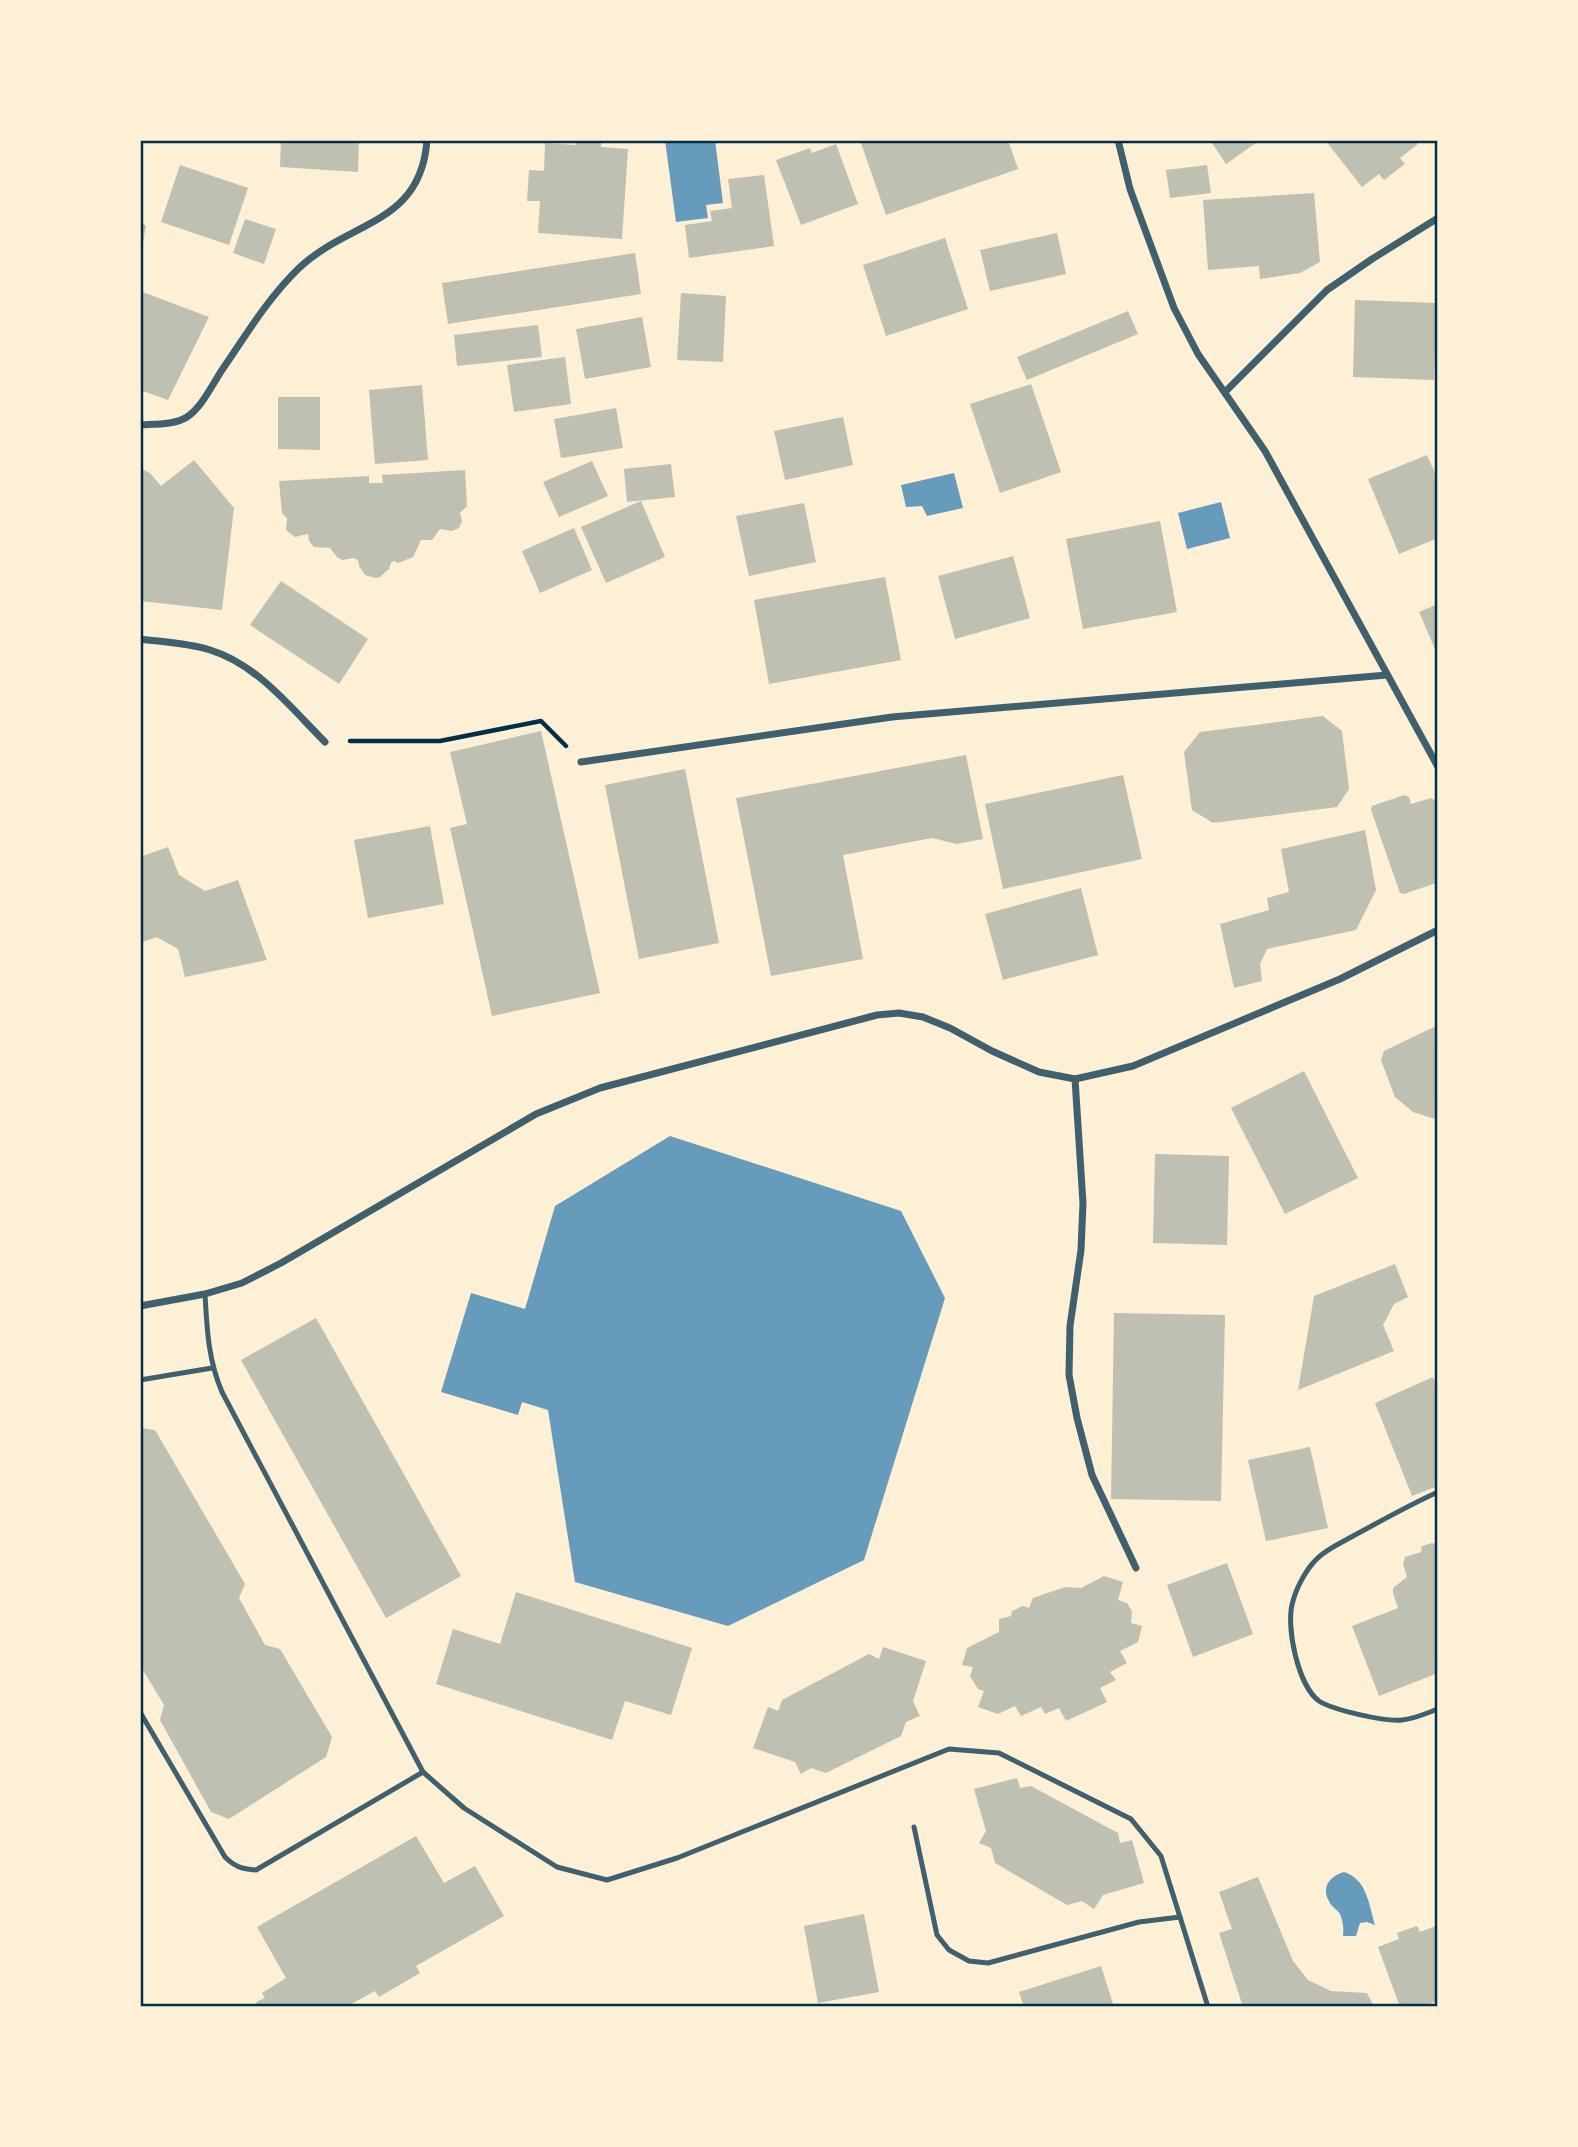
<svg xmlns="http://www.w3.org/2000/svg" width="1578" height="2147" font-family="Mulish,sans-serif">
  <rect width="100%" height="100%" fill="#fdf0d5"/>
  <!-- water -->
  <g fill="#669bbc">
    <polygon points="665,140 715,140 723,203 706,205 708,218 676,222"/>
    <polygon points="954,473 963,508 927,516 922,506 906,507 901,485"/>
    <polygon points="1221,502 1230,538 1187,549 1178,513"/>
    <polygon points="670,1136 901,1211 945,1298 864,1560 728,1626 575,1582 548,1410 522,1402 518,1415 441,1392 471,1293 525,1309 555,1206"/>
    <path d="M 1344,1872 C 1367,1879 1369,1905 1375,1925 L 1367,1922 L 1360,1923 L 1356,1936 L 1343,1936 C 1344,1929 1343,1921 1340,1914 C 1337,1909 1331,1907 1329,1901 C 1321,1887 1330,1876 1344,1872 Z"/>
  </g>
  <!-- building -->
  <g fill="#bec0b2">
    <polygon points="281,140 359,140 358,172 280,167"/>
    <polygon points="576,140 602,140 601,147 628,149 622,239 538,233 540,201 527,201 529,170 544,171 545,143 576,145"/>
    <polygon points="860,140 1008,140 1018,169 886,215"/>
    <polygon points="1210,140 1260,140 1226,164"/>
    <polygon points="1325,140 1415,140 1418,144 1400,158 1405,164 1384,180 1379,174 1362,187"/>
    <polygon points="836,144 858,204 801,225 776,160 810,148 812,153"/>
    <polygon points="180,165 248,188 229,245 161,222"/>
    <polygon points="1207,165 1211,193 1170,198 1166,170"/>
    <polygon points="764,175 774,246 689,258 685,225 712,221 710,211 732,208 728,179"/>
    <polygon points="1314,193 1320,262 1300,273 1260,279 1259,266 1208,270 1203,200"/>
    <polygon points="245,219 276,229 264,264 233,253"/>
    <polygon points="140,224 146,225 141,254 140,254"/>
    <polygon points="1057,233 1066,274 990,291 980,250"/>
    <polygon points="945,238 968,309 886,336 863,265"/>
    <polygon points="635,253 641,294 448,324 442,283"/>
    <polygon points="140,291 209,317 168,400 140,390"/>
    <polygon points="681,293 726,296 723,362 677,360"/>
    <polygon points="1355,300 1437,303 1434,380 1353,377"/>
    <polygon points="1128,311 1138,334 1027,380 1017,357"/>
    <polygon points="642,317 651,367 585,379 576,329"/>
    <polygon points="538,325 542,357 457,366 454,335"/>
    <polygon points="565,357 571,404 514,412 507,365"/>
    <polygon points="1031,384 1061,472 1000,493 970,404"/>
    <polygon points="422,385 428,460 375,464 369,390"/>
    <polygon points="278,397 320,397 320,450 278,449"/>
    <polygon points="616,408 623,448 561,458 554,419"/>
    <polygon points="843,417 853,465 785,480 774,431"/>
    <polygon points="1427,455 1438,480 1438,538 1399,554 1368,479"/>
    <polygon points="194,460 234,508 222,610 140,601 140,468 150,473 161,486"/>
    <polygon points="592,461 608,496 559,517 543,482"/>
    <polygon points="671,464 675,497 627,502 624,469"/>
    <polygon points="465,470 467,506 460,513 462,521 459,528 452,531 440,529 432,540 421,540 413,557 398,563 394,561 391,563 389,569 380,577 375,578 365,575 359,566 358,560 353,558 342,560 337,557 330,548 314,547 309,541 308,534 295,537 286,530 287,518 282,513 279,481 369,476 369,483 383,483 382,475"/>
    <polygon points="641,501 665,557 606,583 581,527"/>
    <polygon points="804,503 816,562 749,576 736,516"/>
    <polygon points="1160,521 1177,612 1083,629 1066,539"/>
    <polygon points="574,528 592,570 540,593 522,551"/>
    <polygon points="1013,556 1030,618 955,639 938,576"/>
    <polygon points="885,577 901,660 769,684 754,600"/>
    <polygon points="281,581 368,639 339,684 250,625"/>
    <polygon points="1438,604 1438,656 1419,612"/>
    <polygon points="1323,716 1342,731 1349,789 1337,807 1213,823 1192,810 1184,752 1200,732"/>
    <polygon points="541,731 600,993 492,1016 450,828 467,824 450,752"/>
    <polygon points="966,755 983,839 957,844 932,838 843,855 863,959 771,976 736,798"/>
    <polygon points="685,769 719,943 639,959 605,785"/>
    <polygon points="1123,775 1142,859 1003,889 985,804"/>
    <polygon points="1404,795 1409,797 1411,804 1431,798 1438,802 1438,871 1435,872 1438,880 1436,883 1404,894 1400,893 1371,810 1372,806"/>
    <polygon points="430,826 444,904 368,918 354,840"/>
    <polygon points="1365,830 1376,890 1356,930 1267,949 1260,964 1262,981 1234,988 1220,924 1269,910 1267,898 1289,892 1281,849"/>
    <polygon points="168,847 179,875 205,891 238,880 267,960 185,977 178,949 157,937 140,943 140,857"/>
    <polygon points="1081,888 1098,955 1003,980 985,914"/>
    <polygon points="1438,1025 1438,1120 1413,1112 1395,1097 1381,1060 1384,1051"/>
    <polygon points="1304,1071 1358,1178 1285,1214 1231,1108"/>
    <polygon points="1155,1154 1229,1156 1227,1245 1153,1243"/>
    <polygon points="1395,1264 1408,1297 1394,1304 1383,1325 1394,1351 1298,1390 1314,1296"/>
    <polygon points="1114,1313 1225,1315 1221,1501 1111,1499"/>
    <polygon points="316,1318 461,1576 386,1618 241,1360"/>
    <polygon points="1433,1377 1438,1390 1438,1486 1412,1496 1375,1403"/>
    <polygon points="140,1428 155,1430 245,1584 239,1598 265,1645 280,1649 332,1737 326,1757 229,1819 211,1812 160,1720 164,1705 140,1665"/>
    <polygon points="1310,1447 1328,1528 1266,1541 1248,1460"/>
    <polygon points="1432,1543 1438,1545 1438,1673 1379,1696 1352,1626 1398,1608 1393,1593 1393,1588 1407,1577 1403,1564 1405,1557 1421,1552 1422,1546"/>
    <polygon points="1227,1563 1253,1634 1193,1657 1167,1585"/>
    <polygon points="1104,1576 1123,1582 1118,1600 1127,1603 1132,1611 1131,1623 1142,1626 1138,1642 1120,1651 1127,1663 1110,1672 1116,1680 1100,1688 1107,1702 1066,1721 1059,1708 1045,1714 1041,1707 1021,1716 1015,1706 998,1714 978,1707 984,1691 978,1689 970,1676 973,1667 962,1665 967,1648 999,1632 999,1619 1011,1616 1012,1611 1023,1606 1029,1608 1033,1598 1065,1587 1081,1588"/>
    <polygon points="516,1592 692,1648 671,1715 625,1701 612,1740 436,1684 453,1629 500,1644"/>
    <polygon points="883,1647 926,1661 913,1701 920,1716 906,1722 901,1736 826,1773 811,1768 801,1774 795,1762 753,1748 768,1707 778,1711 782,1700 869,1654 879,1659"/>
    <polygon points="1017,1778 1020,1788 1031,1786 1118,1833 1120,1843 1132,1840 1144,1883 1103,1895 1094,1909 1082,1901 1067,1905 995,1863 991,1848 979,1843 986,1831 974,1789"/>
    <polygon points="416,1836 444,1883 475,1866 504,1916 416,1966 420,1973 379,1997 375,1991 346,2007 259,2007 256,2002 265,1998 262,1993 286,1978 257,1927"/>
    <polygon points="1258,1877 1293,1961 1308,1980 1331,1991 1367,1993 1374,2007 1243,2007 1219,1933 1232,1929 1219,1892"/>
    <polygon points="864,1914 879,1992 818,2003 804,1926"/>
    <polygon points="1438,1925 1438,2001 1420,2007 1400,2007 1378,1947 1399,1939 1397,1933 1417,1926 1420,1932"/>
    <polygon points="1101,1966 1114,2007 1024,2007 1019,1992"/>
  </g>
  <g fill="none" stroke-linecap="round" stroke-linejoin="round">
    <!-- path -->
    <polyline stroke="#003049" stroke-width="4.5" points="350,741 440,741 541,721 566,746"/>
    <!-- service -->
    <g stroke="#3f606c" stroke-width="5">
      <path d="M 205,1294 C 207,1329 208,1359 222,1392 L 423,1772 L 464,1808 L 557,1867 L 607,1880 L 677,1858 L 949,1749 L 999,1753 L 1131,1819 L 1161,1856 L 1208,2007"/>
      <polyline points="140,1380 212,1368"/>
      <path d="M 1438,1492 C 1409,1505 1381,1521 1353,1536 C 1339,1544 1323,1551 1313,1563 C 1305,1572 1296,1589 1293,1601 C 1285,1625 1298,1686 1319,1701 C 1333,1710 1385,1722 1402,1720 C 1414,1719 1427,1713 1438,1709"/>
      <path d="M 140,1712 L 225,1857 C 235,1867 242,1869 256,1870 L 423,1772"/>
      <polyline points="914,1827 937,1935 949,1950 969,1961 988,1963 1139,1922 1180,1917"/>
    </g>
    <!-- minor -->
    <g stroke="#3f606c" stroke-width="7">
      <polyline points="1118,140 1130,189 1174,308 1198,354 1265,451 1438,767"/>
      <polyline points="1225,392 1327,290 1372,259 1438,218"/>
      <path d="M 140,425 C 154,424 175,425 187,417 C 202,407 212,385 222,370 C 246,335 268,298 299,268 C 350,220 421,225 427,140"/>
      <path d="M 140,639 C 163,642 188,643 210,650 C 257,664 292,709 325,742"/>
      <polyline points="581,762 892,717 1387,675"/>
      <polyline points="1075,1079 1083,1203 1081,1250 1070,1326 1069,1375 1077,1418 1092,1475 1136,1568"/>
      <polyline points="140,1306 205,1294 242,1283 281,1263 536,1114 600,1088 877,1015 899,1013 923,1017 950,1028 992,1051 1039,1072 1075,1079 1133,1066 1340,979 1438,930"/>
    </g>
  </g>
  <!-- border -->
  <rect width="1578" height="2147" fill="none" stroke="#fdf0d5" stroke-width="284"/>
  <rect x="142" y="142" width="1294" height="1863" fill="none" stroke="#003049" stroke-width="2.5"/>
</svg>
